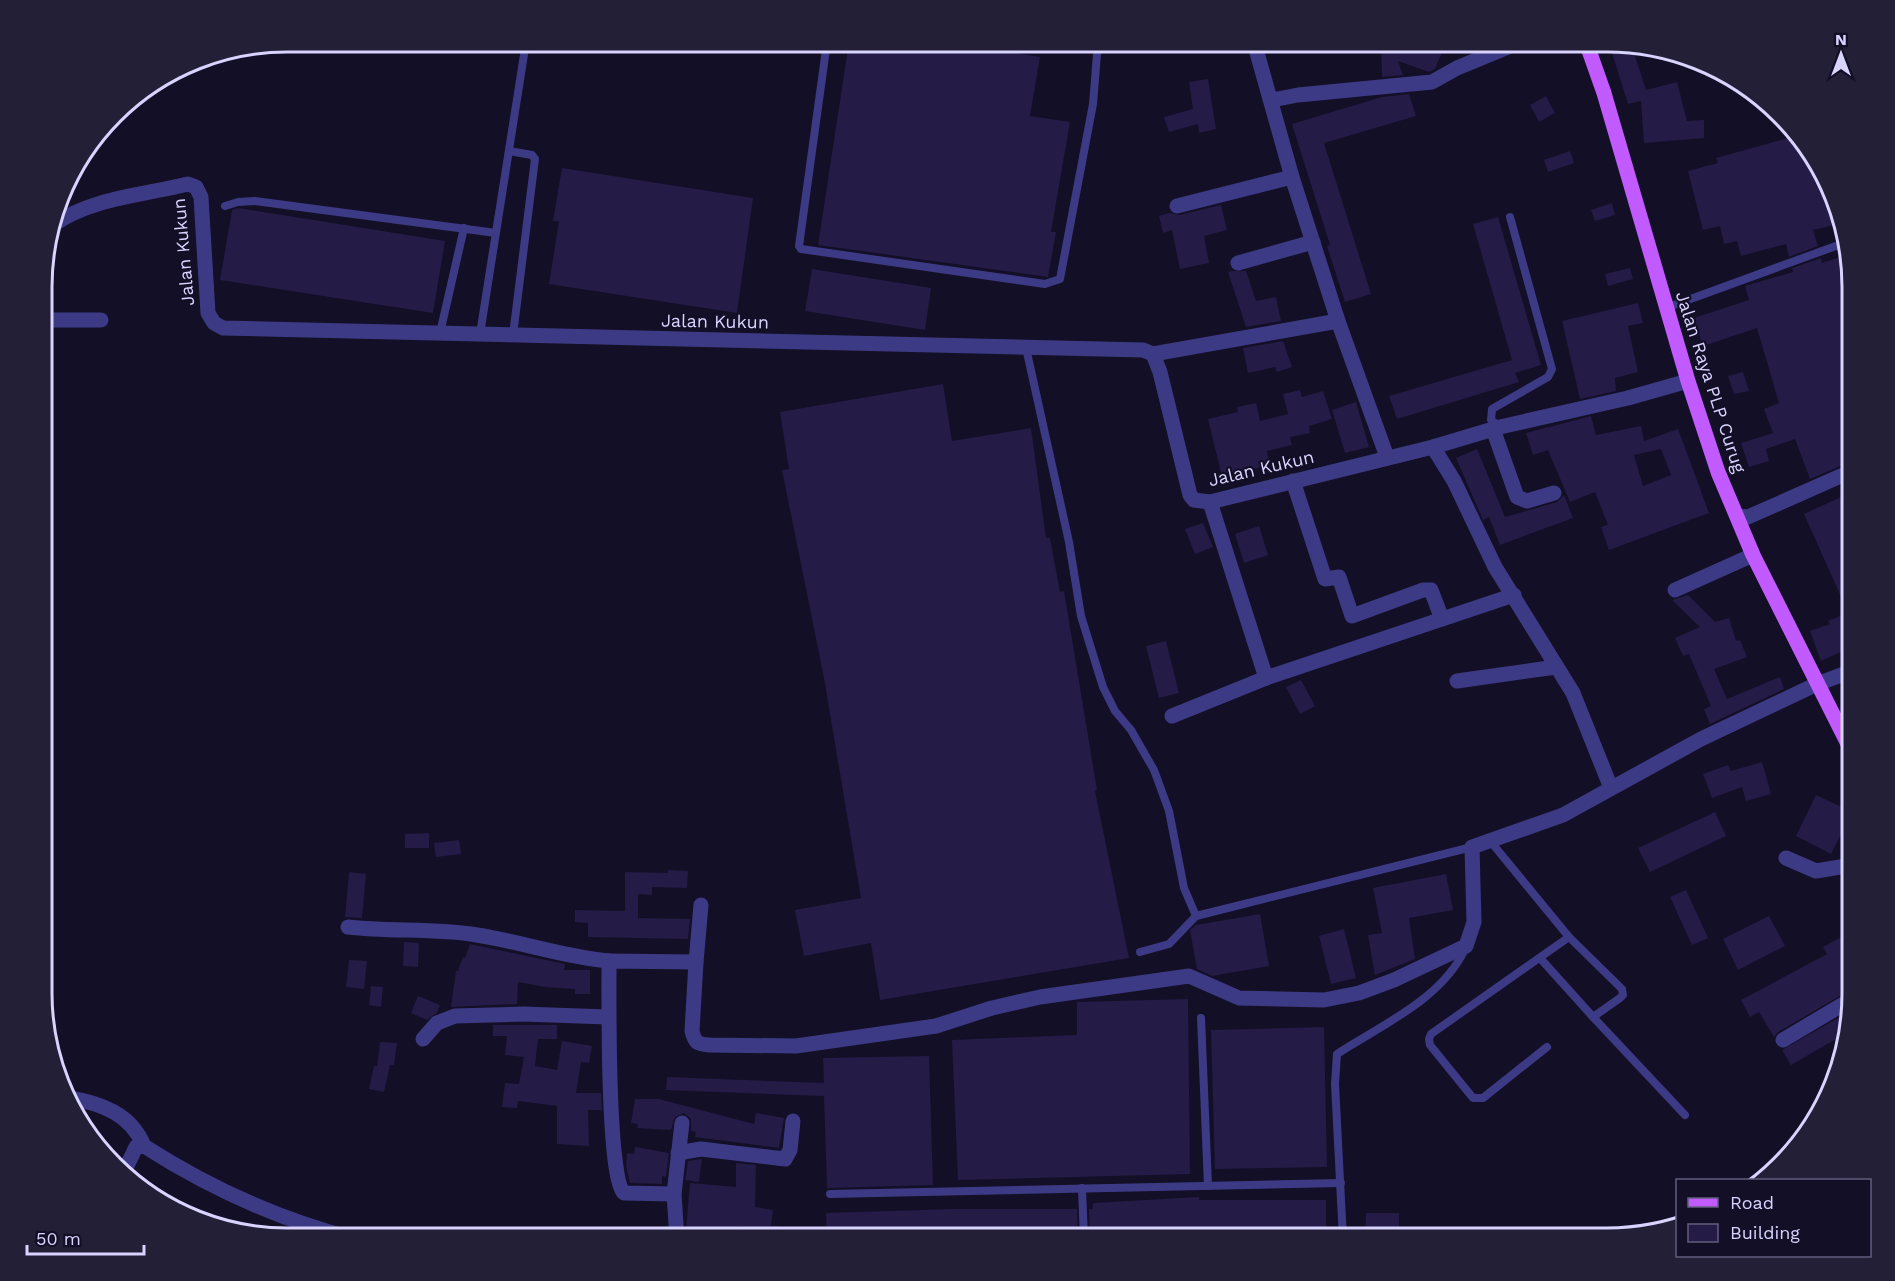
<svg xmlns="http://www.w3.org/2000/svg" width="1895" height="1281" font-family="'Work Sans',sans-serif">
  <rect width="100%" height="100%" fill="#130f26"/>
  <!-- building -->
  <g fill="#241b47" fill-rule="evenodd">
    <polygon points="849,42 947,42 1040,57 1030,116 1070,122 1051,232 1056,232 1048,277 818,245"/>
    <polygon points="1381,42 1425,42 1443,50 1435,69 1429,72 1398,61 1403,75 1382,77"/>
    <polygon points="1609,43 1631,44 1646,90 1677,82 1687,121 1704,120 1704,138 1644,143 1641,101 1628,104"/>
    <polygon points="1208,79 1216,129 1199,133 1198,124 1169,132 1164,117 1193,109 1189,82"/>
    <polygon points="1409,94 1416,116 1324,143 1371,294 1345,302 1327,246 1330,245 1292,124 1382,97"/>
    <polygon points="1546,96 1555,113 1539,122 1530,105"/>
    <polygon points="1795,136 1820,165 1838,224 1813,230 1818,246 1789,257 1786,244 1741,256 1737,241 1724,244 1720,226 1703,230 1688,171 1718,163 1716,158"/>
    <polygon points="1570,151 1574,163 1548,172 1544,160"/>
    <polygon points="562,168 753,198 737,313 549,284 559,221 553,221"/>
    <polygon points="1612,203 1615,215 1595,221 1591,210"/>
    <polygon points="1221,205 1227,230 1204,236 1209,263 1180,269 1172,230 1163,233 1159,216 1170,213 1179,215"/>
    <polygon points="238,208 445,241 433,313 220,280 232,210"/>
    <polygon points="1498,217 1541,365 1515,373 1519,382 1397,419 1389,396 1512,360 1473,224"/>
    <polygon points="1847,255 1852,272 1852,342 1846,343 1852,364 1852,461 1810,479 1795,439 1766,449 1769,461 1749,467 1741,443 1773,433 1764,409 1779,403 1757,328 1703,346 1694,318 1749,300 1745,286 1793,272 1792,268 1821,258 1822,263"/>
    <polygon points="1630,268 1633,279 1608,286 1605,274"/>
    <polygon points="812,269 931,288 925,330 805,311"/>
    <polygon points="1232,271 1246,271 1256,301 1276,297 1281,321 1246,327 1228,272"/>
    <polygon points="1638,303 1643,323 1628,326 1638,372 1615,378 1616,391 1580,399 1562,321"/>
    <polygon points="1283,341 1292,367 1277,372 1275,367 1248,373 1243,348"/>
    <polygon points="1743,372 1749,391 1734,394 1728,376"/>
    <polygon points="943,384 952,441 1031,428 1046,538 1050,538 1060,592 1064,591 1097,790 1095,791 1129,958 880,1000 871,943 804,956 795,910 861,898 824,678 782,470 789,469 780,412"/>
    <polygon points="1300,390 1302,397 1323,391 1332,419 1309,426 1310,433 1290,437 1292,445 1267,451 1270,465 1245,471 1246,475 1223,481 1208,419 1238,412 1237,407 1256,403 1260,421 1288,414 1283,394"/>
    <polygon points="1356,402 1369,447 1345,453 1332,410"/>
    <path d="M 1591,416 L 1596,435 L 1641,426 L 1644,441 L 1678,429 L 1709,513 L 1609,550 L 1601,527 L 1608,525 L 1595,492 L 1570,502 L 1548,450 L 1533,455 L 1526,433 ZM 1661,449 L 1671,475 L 1643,486 L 1634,455 Z"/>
    <polygon points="1477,449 1505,517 1557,502 1564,495 1573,518 1500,545 1489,517 1483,520 1456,458"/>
    <polygon points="1843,496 1852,517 1852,621 1804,514"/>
    <polygon points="1203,523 1213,547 1195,554 1185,529"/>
    <polygon points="1259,526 1268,555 1244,563 1235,534"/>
    <polygon points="1688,595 1715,622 1729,618 1736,641 1740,640 1747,657 1714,669 1727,699 1780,677 1784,689 1710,724 1704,709 1711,706 1689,654 1683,656 1675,638 1700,627 1672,600"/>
    <polygon points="1845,614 1852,634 1852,647 1821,661 1810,631 1830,624 1828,621"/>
    <polygon points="1166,641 1179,693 1159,698 1146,646"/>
    <polygon points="1301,680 1315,706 1300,714 1286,687"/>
    <polygon points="1762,762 1771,794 1746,801 1742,787 1712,798 1703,774 1728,765 1731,771"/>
    <polygon points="1816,795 1852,812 1831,854 1796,836"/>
    <polygon points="1715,812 1726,836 1650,872 1638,848"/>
    <polygon points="429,833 429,848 405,848 405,834"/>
    <polygon points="459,840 461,854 436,857 434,843"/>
    <polygon points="668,870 688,871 687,888 652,887 652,895 638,894 638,918 690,919 688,939 588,937 588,923 575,922 575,910 625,911 625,872 668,873"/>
    <polygon points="349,872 366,874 362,918 345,917"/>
    <polygon points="1446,874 1453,910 1409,918 1415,959 1375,975 1368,935 1382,933 1373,888"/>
    <polygon points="1686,890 1708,938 1692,945 1670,897"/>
    <polygon points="1260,914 1269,966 1212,976 1197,969 1190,930 1196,925"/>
    <polygon points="1769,916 1785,946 1738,970 1723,939"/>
    <polygon points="1344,929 1356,978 1331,984 1319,936"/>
    <polygon points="1852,931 1852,989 1778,1032 1774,1037 1759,1012 1750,1017 1741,1000 1827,954 1823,947"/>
    <polygon points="404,942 419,943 418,967 403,966"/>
    <polygon points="470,944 565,964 564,970 590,970 590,994 575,994 575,989 545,987 518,982 517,1004 451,1007 456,971 458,971 463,957 465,958"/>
    <polygon points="349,960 367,961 364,989 346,987"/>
    <polygon points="371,986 383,987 381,1007 369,1005"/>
    <polygon points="418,996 440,1005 437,1013 427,1020 411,1013"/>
    <polygon points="1188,999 1190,1174 958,1180 952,1040 1077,1035 1077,1002"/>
    <polygon points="1852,1010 1848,1032 1791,1065 1782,1050"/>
    <polygon points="493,1025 557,1025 557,1039 538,1039 535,1066 557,1070 562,1041 592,1046 589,1063 581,1062 576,1093 601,1093 602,1110 588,1110 589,1146 557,1144 557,1106 518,1101 517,1108 502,1107 505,1083 519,1084 524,1057 505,1055 507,1036 493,1036"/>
    <polygon points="1324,1027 1327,1167 1215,1169 1211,1030"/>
    <polygon points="380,1042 397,1043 394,1065 390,1065 384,1092 369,1089 374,1066 377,1066"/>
    <polygon points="929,1056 933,1185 827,1188 824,1096 666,1090 667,1077 824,1083 823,1058"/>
    <polygon points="635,1099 659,1099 754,1124 756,1113 784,1118 779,1148 695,1137 696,1132 691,1131 691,1119 684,1113 675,1117 671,1130 637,1128 638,1124 631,1123"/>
    <polygon points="635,1147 669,1153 666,1177 662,1176 662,1184 630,1183 626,1166 627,1153 634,1154"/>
    <polygon points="702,1159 699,1182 685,1180 688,1161"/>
    <polygon points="736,1163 756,1165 755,1207 773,1210 771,1226 779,1226 779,1239 750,1239 748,1231 741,1226 731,1233 686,1229 690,1183 736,1187"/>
    <polygon points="1199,1197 1199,1200 1326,1200 1326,1239 1090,1239 1089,1209 1093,1209 1093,1203"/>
    <polygon points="952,1209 1077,1209 1078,1239 827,1239 826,1213"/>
    <polygon points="1366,1213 1399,1213 1399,1239 1365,1239"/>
  </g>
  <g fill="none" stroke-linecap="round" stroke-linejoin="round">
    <!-- service -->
    <g stroke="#3d3a85" stroke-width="8">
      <polyline points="827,42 799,246 801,249 1045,284 1060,279 1093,104 1098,42"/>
      <polyline points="1082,42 1097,44"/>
      <polyline points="509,151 532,155 535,159 513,335"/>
      <polyline points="225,206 238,202 255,201 496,233"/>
      <polyline points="1666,308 1844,243"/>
      <polyline points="440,333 464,228"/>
      <polyline points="480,334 526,42"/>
      <polyline points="1026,348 1069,542 1081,616 1103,687 1115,711 1131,730 1154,770 1169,811 1184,888 1196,916"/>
      <polyline points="1499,426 1491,420 1492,409 1548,377 1552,369 1510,217"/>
      <polyline points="1491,842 1569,937 1622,989 1623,995 1620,998 1593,1017 1685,1115"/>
      <polyline points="1140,952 1169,944 1196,916 1472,847"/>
      <polyline points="1540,958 1593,1017"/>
      <polyline points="1201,1018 1208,1186"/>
      <polyline points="1547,1047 1483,1098 1473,1098 1430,1045 1429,1039 1431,1034 1569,937"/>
      <polyline points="1082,1188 1084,1239"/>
      <polyline points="830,1194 1341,1183"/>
      <path d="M 1343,1239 L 1335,1084 L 1337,1054 C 1381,1025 1443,999 1466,947"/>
    </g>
    <!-- minor -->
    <g stroke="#3d3a85" stroke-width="15">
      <polyline points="1254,42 1292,177 1338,321 1387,457"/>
      <polyline points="1272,100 1298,95 1432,82 1457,68 1520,42"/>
      <polyline points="1177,206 1292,177"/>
      <path d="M 53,225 C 91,198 144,195 188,184 L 196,187 L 201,197 L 208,313 L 214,323 L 223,328 L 1143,350 L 1153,354 L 1160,372 L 1190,495 L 1194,500 L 1210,502 L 1433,447 L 1500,427 L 1628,398 L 1688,381"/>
      <polyline points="1238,263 1313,242"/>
      <polyline points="44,320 101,320"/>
      <polyline points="1153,354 1338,321"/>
      <polyline points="1493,429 1517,497 1527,501 1554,493"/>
      <polyline points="1433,447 1454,481 1495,567 1573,693 1611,788"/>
      <polyline points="1293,481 1325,579 1339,577 1352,616 1423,590 1431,590 1442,619"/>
      <polyline points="1210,502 1266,678"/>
      <polyline points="1738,516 1748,517 1852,471"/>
      <polyline points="1675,590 1753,555"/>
      <polyline points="1457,681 1556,667"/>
      <polyline points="1172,716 1266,678 1514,595"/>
      <polyline points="1786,858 1816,871 1852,865"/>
      <path d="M 348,927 C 391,932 435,928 477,935 C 522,942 564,957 609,961"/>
      <path d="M 696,962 L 692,1031 C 695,1043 697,1044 709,1045 L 796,1046 L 936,1026 L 992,1008 L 1040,997 L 1189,976 L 1239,998 L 1324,1000 L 1359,993 L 1394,980 L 1466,946 L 1474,922 L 1472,847 L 1563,815 L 1701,739 L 1817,684 L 1852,671"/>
      <polyline points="423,1039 437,1023 455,1016 523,1014 608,1017"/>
      <polyline points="1783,1040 1852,999"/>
      <path d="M 69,1098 C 101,1103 131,1114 144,1146"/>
      <polyline points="678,1153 701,1149 785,1159 790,1150 793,1121"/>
      <path d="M 124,1172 L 136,1147 L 144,1146 C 208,1187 280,1220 355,1239"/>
      <path d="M 674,1194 L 624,1193 C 607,1178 609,993 609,961 L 696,962 L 701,905"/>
      <polyline points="740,1236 740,1239"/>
      <polyline points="677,1239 674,1194 682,1123"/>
    </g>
    <!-- primary -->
    <polyline stroke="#c25bff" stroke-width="15" points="1586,42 1604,93 1688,381 1718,472 1753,555 1852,752"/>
  </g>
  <g text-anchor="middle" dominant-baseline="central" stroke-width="4.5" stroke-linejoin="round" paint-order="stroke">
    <!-- street labels -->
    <g font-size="18" fill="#d9d4ff" stroke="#130f26">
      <text transform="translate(183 252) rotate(-95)">Jalan Kukun</text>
      <text transform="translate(715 321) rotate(1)">Jalan Kukun</text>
      <text transform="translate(1711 382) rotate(72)">Jalan Raya PLP Curug</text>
      <text transform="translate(1261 468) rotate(-13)">Jalan Kukun</text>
    </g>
  </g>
  <!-- crop -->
  <path d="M0 0H1895V1281H0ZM287 52H1607A235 235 0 0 1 1842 287V993A235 235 0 0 1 1607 1228H287A235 235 0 0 1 52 993V287A235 235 0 0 1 287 52Z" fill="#231f37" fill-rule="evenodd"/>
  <path fill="none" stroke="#d9d4ff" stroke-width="3" d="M287 52H1607A235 235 0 0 1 1842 287V993A235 235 0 0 1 1607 1228H287A235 235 0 0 1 52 993V287A235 235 0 0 1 287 52Z"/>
  <!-- legend -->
  <rect x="1676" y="1179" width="195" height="78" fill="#130f26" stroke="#625e7d" stroke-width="1.5"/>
  <rect x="1688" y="1198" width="30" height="9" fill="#c25bff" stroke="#625e7d" stroke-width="1.5"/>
  <text x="1730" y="1209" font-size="18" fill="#d9d4ff">Road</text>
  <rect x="1688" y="1224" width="30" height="18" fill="#241b47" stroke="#625e7d" stroke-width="1.5"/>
  <text x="1730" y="1239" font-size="18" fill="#d9d4ff">Building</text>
  <!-- north arrow -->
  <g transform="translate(1841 54)" stroke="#130f26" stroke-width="4.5" paint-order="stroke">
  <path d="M0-4.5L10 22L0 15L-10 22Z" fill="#d9d4ff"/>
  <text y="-9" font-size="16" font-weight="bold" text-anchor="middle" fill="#d9d4ff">N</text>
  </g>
  <!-- scale -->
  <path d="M27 1245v9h117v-9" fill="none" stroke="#d9d4ff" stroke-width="3"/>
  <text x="36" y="1245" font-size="18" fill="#d9d4ff" stroke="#130f26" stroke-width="4.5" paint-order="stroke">50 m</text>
</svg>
